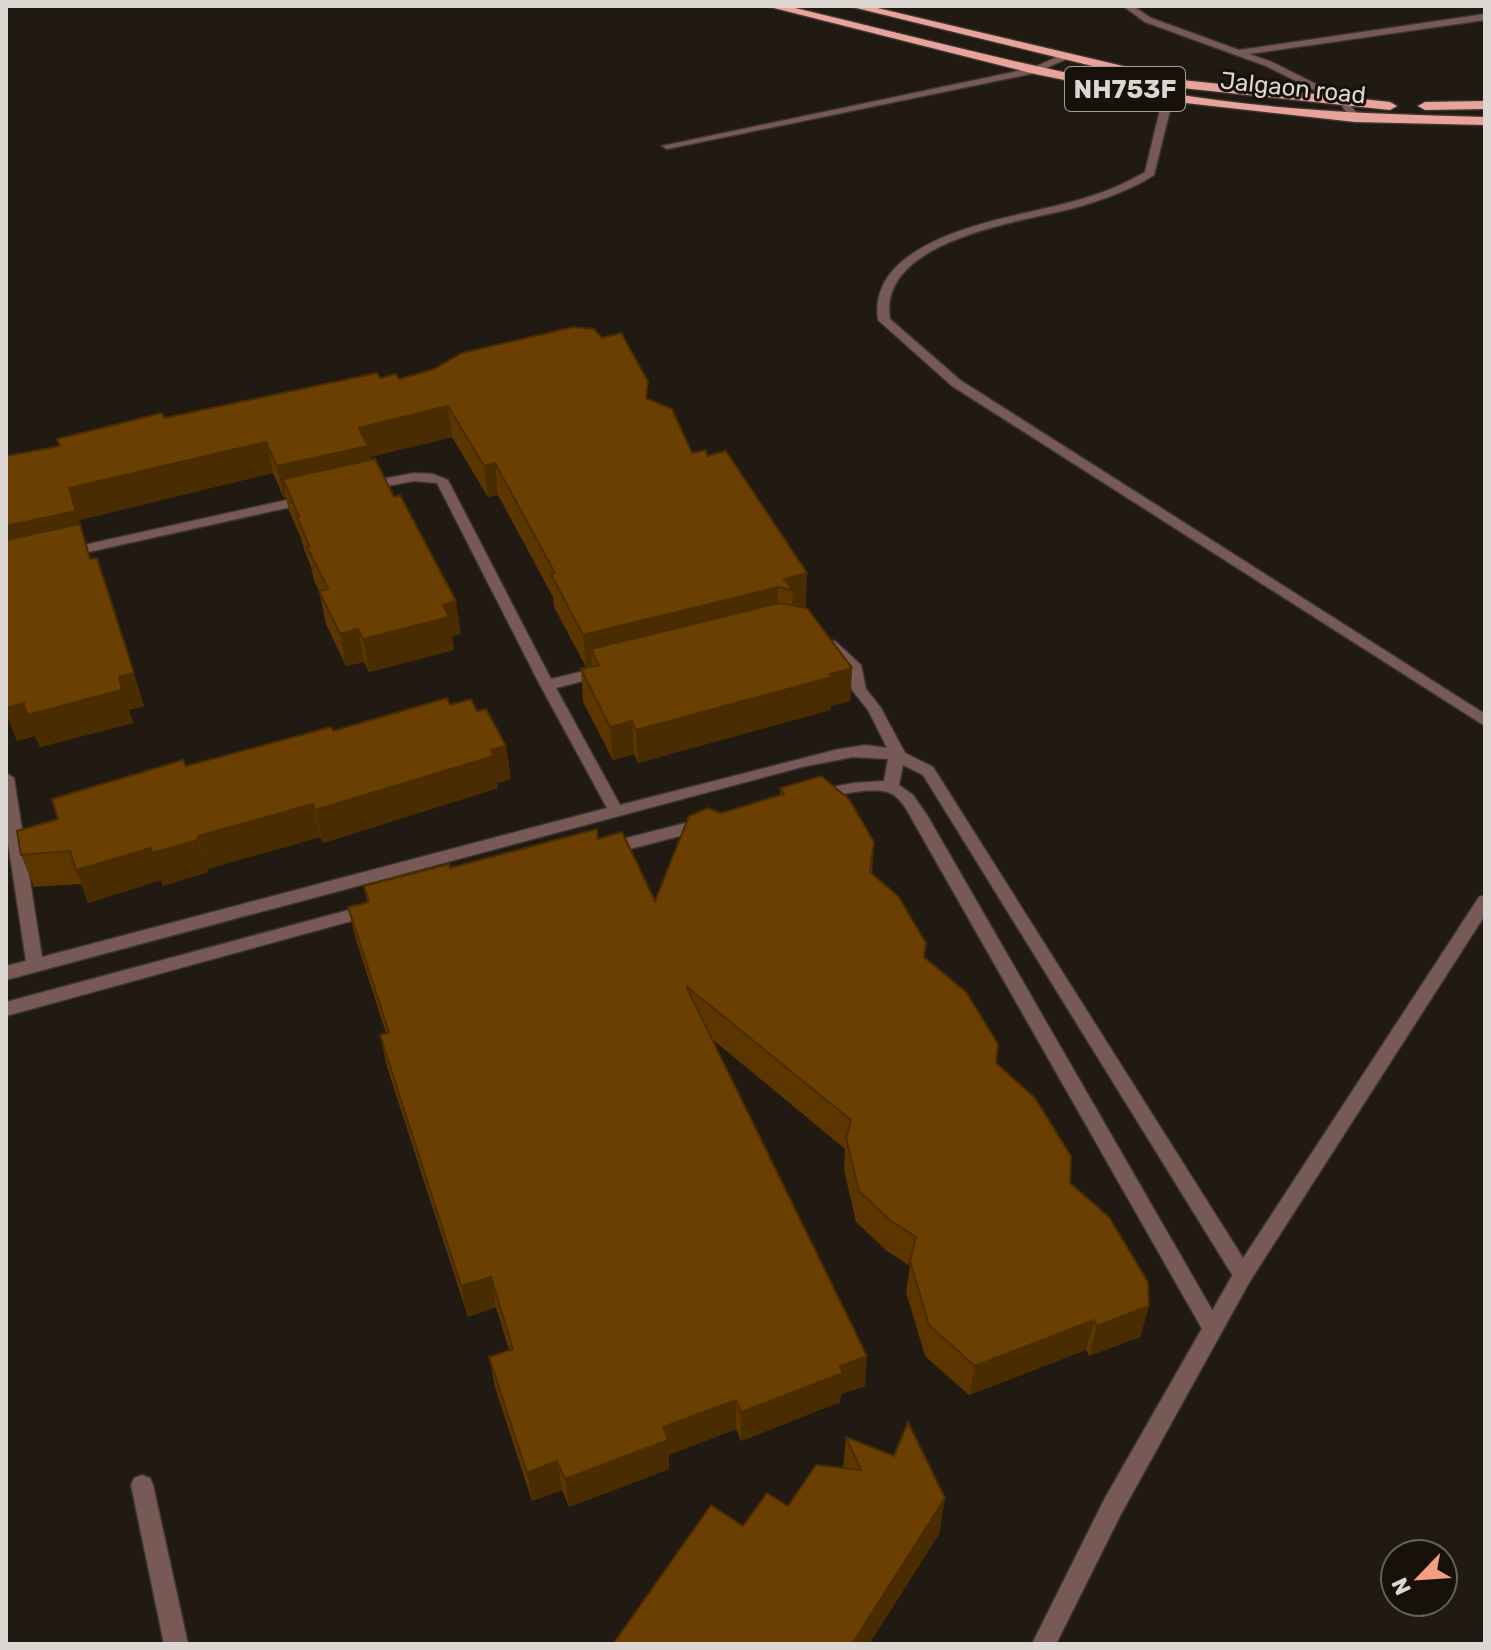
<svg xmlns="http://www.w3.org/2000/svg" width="1491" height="1650" font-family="Rubik,sans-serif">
  <rect width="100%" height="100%" fill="#211a13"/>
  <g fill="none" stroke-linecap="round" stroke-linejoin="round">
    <defs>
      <polygon id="service" points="1066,53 1071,56 1069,58 1035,73 667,149 662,146 1032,68"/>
      <g id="minor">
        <polygon points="1123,6 1133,6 1151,18 1239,50 1485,14 1485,20 1249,54 1272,62 1346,99 1360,118 1355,121 1352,120 1340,103 1266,66 1145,22"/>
        <path d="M 1179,82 L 1187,84 L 1173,98 L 1154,175 C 1129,191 1102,200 1074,208 C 1021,222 877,240 890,319 L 960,380 L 1485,714 L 1485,726 L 952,386 L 878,320 C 866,235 1014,218 1071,202 C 1097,195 1122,186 1145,172 L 1163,97 Z"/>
        <path d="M 414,473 L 433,474 L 448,480 L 551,679 L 601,667 L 608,672 L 606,675 L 556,688 L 620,805 L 839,749 L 866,745 L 887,748 L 868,710 L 852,690 L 847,667 L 823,644 L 825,641 L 835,641 L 861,665 L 866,689 L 881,708 L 905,753 L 933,767 L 1250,1269 L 1253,1275 L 1250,1281 L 1243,1284 L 1236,1281 L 923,775 L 903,765 L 899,785 L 913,795 L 927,815 L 1219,1322 L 1222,1328 L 1219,1334 L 1212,1337 L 1205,1334 L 905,807 C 901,802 897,796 890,793 C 873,786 834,796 816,800 L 808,795 L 810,791 L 854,783 L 884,781 L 888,759 L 853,757 L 802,767 L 6,980 L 6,966 L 26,961 L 6,830 L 6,773 L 14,778 L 42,957 L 607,808 L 540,685 L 437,483 L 414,481 L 366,490 L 359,486 L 366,482 Z"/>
        <polygon points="309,495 314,496 314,502 66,557 59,553 66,549"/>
        <polygon points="705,818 711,820 713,824 711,828 607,855 599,849 607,843"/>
        <polygon points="371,904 377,906 379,910 377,914 6,1016 6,1002"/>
        <polygon points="142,1475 150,1478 153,1485 188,1644 164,1644 131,1485 134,1478"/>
      </g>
      <polygon id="tertiary" points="1485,895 1485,915 1250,1281 1121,1514 1056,1644 1032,1644 1105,1498 1236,1269 1479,897"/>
      <g id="trunk">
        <path d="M 766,6 L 787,6 C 913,36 1038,70 1165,92 C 1270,111 1379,114 1485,117 L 1485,125 L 1355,122 L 1168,101 L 1035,74 Z"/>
        <polygon points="848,6 869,6 1182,80 1390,102 1397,106 1390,110 1182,88"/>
        <polygon points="1485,101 1485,109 1425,110 1418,106 1425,102"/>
      </g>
    </defs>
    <!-- service casing -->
    <use href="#service" stroke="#3b342e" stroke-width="3"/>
    <!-- minor casing -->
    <use href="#minor" stroke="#3b342e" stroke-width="3"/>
    <!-- tertiary casing -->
    <use href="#tertiary" stroke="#3b342e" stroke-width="3"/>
    <!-- trunk casing -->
    <use href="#trunk" stroke="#3b342e" stroke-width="3"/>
    <!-- service -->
    <use href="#service" fill="#775955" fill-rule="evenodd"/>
    <!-- minor -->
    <use href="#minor" fill="#775955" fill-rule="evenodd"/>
    <!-- tertiary -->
    <use href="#tertiary" fill="#775955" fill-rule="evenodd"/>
    <!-- trunk -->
    <use href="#trunk" fill="#e8a39a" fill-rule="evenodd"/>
  </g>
  <!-- wall -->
  <g fill="#5b3601">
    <polygon points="380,378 649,399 692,453 707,456 806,606 801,607 852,668 850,701 831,706 830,710 638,763 634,754 613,760 583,702 581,669 592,667 592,666 586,667 554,607 553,597 498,495 488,497 452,437 370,457 461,634 452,636 454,650 369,672 364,662 346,666 326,624 319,591 314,580 311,567 304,549 301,538 289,511 286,497 284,498 273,473 79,520 90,559 144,706 129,710 133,723 40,747 35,736 17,741 6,712 6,456 60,446 164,418"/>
    <polygon points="450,705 477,711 506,746 511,779 497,783 498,788 323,843 320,837 207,869 208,872 163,886 161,880 88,903 81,884 34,887 21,855 58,819 186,766 333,731"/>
    <polygon points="780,788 874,842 872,874 925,958 996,1063 1149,1306 1140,1337 1089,1356 1086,1350 969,1395 925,1356 906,1292 910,1266 887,1251 856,1222 844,1170 845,1149 712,1039 865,1386 841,1394 840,1402 741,1441 736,1429 669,1455 669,1469 569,1507 562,1490 532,1501 495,1387 489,1357 509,1350 496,1307 468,1317 387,1067 380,1035 386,1033 356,940 348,907 367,902 364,886 598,839 655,901 721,813 780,796"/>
    <polygon points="846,1437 945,1498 939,1534 869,1644 613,1644 743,1526 788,1506 843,1468"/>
  </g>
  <!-- shaded-wall -->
  <g fill="#4a2c01">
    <polygon points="448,406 452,437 370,457 374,478 283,479 286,497 284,498 277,466 359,428"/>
    <polygon points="266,442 273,473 79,520 100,592 6,561 6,526 69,488"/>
    <polygon points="495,463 498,495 488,497 484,466"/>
    <polygon points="807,573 806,606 792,609 793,590 784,579"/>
    <polygon points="778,587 777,619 591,649 592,666 586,667 583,635"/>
    <polygon points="456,601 461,634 452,636 454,650 369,672 363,639 443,605"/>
    <polygon points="358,629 364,662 346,666 340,634"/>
    <polygon points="852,668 850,701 831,706 830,710 638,763 636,730"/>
    <polygon points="134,673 144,706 129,710 133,723 40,747 35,736 17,741 6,712 6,708"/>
    <polygon points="632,721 634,754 613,760 610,727"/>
    <polygon points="506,746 511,779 497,783 498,788 323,843 315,810"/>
    <polygon points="313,804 320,837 207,869 198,836"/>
    <polygon points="198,840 208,872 163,886 161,880 88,903 76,870 151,848"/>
    <polygon points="491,1277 496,1307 468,1317 461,1286"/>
    <polygon points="1149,1306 1140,1337 1089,1356 1097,1326"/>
    <polygon points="1094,1320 1086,1350 969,1395 975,1366"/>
    <polygon points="867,1356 865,1386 841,1394 840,1402 741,1441 741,1412 840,1366"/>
    <polygon points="736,1400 736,1429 669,1455 669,1469 569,1507 565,1479 663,1427"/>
    <polygon points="557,1461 562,1490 532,1501 527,1473"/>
    <polygon points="945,1498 939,1534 869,1644 852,1644"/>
  </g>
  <!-- building -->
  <g fill="#6a3f01" stroke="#4a2c01" stroke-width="2">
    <polygon points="573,327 594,329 602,338 621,333 648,381 646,398 672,409 692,453 706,450 707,456 726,451 807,573 784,579 793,590 778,587 583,635 551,574 555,573 495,463 484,466 448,406 359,428 368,446 277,466 266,442 69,488 76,511 6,526 6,456 60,446 57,439 162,413 164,418 377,373 380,378 396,374 399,379 434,369 462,353"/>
    <polygon points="375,459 394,497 400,495 456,601 443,605 449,617 363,639 358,629 340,634 319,591 328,589 307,547 310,547 297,517 299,517 283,479"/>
    <polygon points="80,524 90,559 97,558 134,673 119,677 122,690 27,715 24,703 6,708 6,540"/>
    <polygon points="779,603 807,608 852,668 830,674 832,677 636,730 632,721 610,727 581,669 599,665 591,649"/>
    <polygon points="447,698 450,705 471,699 477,711 486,709 506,746 491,750 494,756 315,810 313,804 198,836 198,840 152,853 151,848 76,870 70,851 21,855 17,831 58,819 52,799 183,760 186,766 331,727 333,731"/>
    <polygon points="821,776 849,799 874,842 870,872 898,896 926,943 924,957 966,992 998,1044 996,1063 1035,1098 1071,1156 1070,1183 1109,1217 1148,1282 1149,1306 1097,1326 1094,1320 975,1366 929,1325 910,1261 916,1237 890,1220 859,1191 846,1138 851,1120 686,986 867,1356 840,1366 843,1373 741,1412 736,1400 663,1427 668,1440 565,1479 557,1461 527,1473 489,1357 513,1349 491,1277 461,1286 380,1035 389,1032 348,907 369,902 364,886 449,864 450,868 597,829 598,839 622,832 655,901 689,816 708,808 721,813 784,794 780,788"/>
    <polygon points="908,1422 945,1498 852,1644 613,1644 711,1505 743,1526 767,1493 788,1506 816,1465 861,1470 846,1437 894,1456"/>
  </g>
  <g text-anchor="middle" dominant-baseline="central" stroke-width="6" stroke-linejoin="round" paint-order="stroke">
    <!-- far-street labels -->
    <g font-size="24" fill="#dcd7d2" stroke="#18110a">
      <text transform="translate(1293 88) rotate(6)">Jalgaon road</text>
    </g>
    <!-- shield labels -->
    <rect fill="#18110a" stroke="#a19c96" stroke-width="2" x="1065" y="67" width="120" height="44" rx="6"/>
    <g font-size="26" font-weight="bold" fill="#dcd7d2">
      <text x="1125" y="89">NH753F</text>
    </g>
  </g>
  <!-- border -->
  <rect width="1491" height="1650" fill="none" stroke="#dcd7d2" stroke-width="16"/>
  <!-- north arrow -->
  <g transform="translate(1419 1578) rotate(245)"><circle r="38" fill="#18110a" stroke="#66605a" stroke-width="2"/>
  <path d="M0-6L14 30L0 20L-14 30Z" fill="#f39f84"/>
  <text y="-12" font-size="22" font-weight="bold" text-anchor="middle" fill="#dcd7d2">N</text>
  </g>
</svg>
